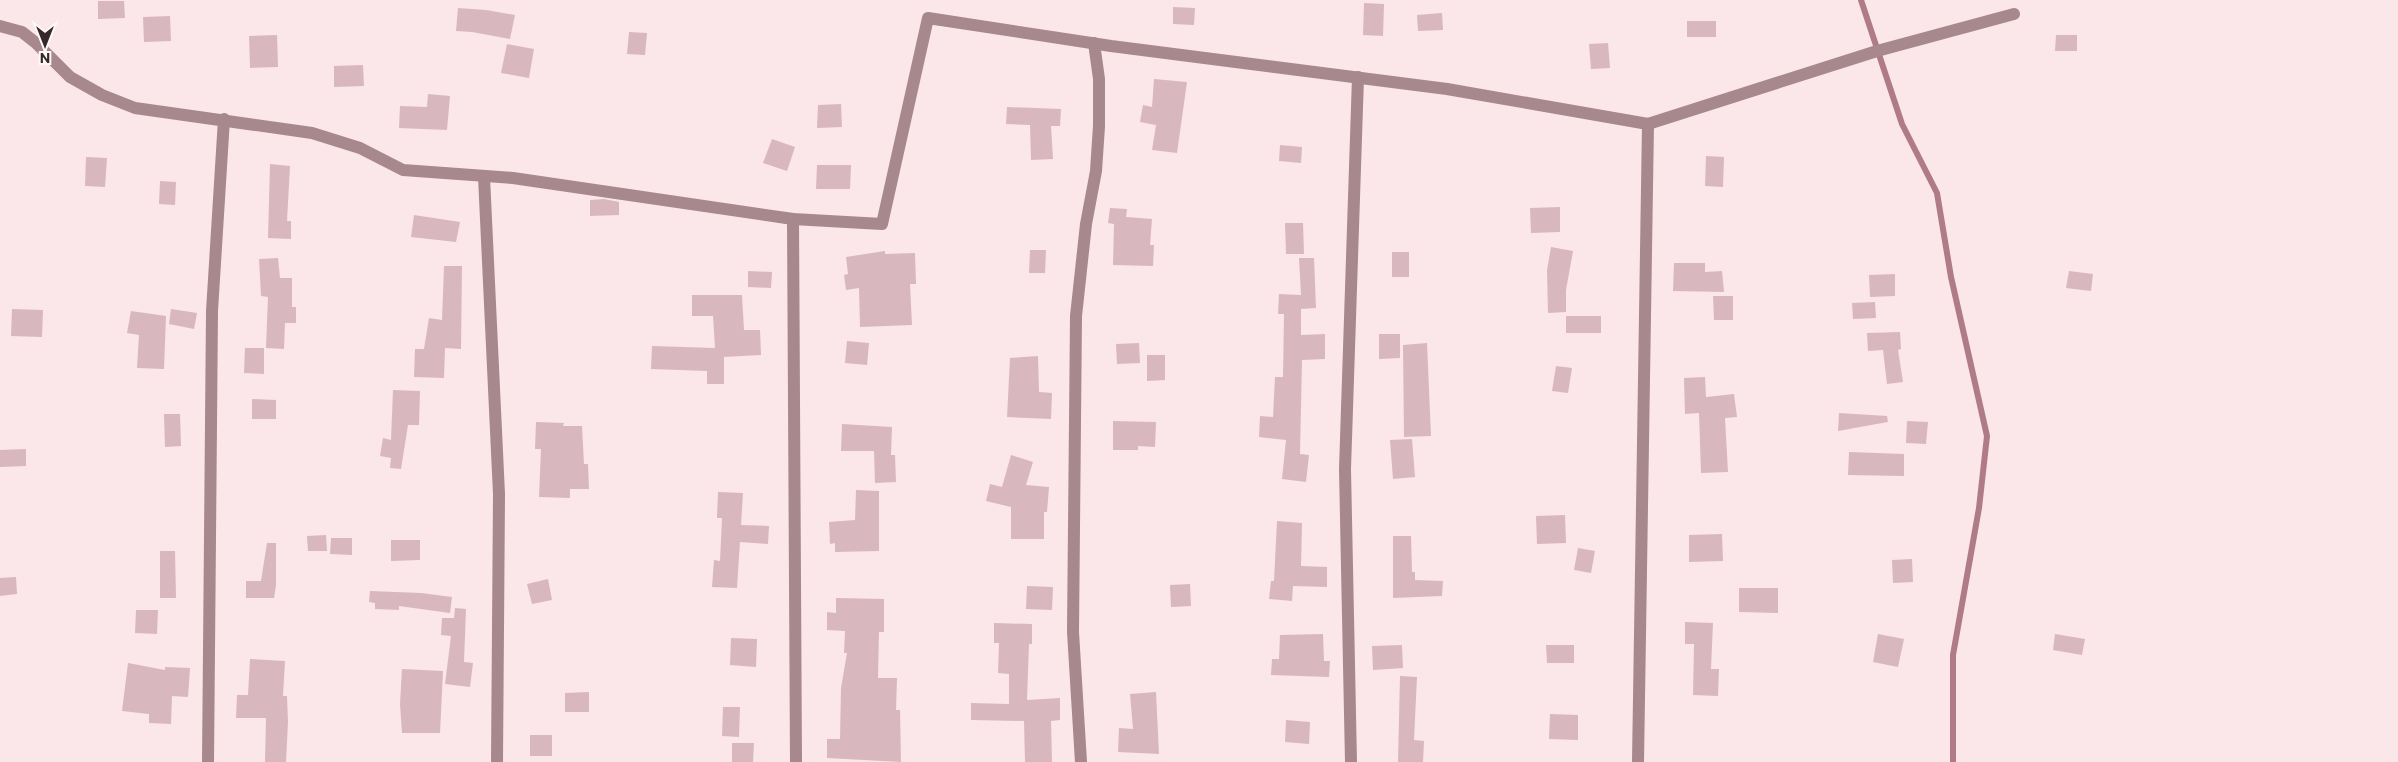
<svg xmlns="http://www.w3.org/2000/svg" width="2398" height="762" font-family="Commissioner,sans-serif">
  <rect width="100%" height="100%" fill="#fbe6ea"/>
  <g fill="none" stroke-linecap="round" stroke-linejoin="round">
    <!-- stream -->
    <polyline stroke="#ae7b86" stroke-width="6" points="1861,0 1902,124 1937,193 1951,277 1987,436 1979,508 1953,655 1953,762"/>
  </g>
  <!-- building -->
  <g fill="#d8b8be">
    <polygon points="98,1 124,1 125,18 98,19"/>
    <polygon points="1364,3 1384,4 1383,36 1363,35"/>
    <polygon points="1173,7 1195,8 1194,25 1173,24"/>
    <polygon points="458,8 486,10 515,15 510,39 472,32 456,31"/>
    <polygon points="1442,13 1443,30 1418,31 1417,15"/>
    <polygon points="170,16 171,41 144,42 143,17"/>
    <rect x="1687" y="21" width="29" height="16"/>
    <polygon points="629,32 647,33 645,55 627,54"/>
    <polygon points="277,35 278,67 250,68 249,36"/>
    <polygon points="2056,35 2077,35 2077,51 2055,51"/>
    <polygon points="1608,43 1610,68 1591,69 1589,44"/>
    <polygon points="507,44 534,49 529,78 501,73"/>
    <polygon points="363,65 364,86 334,87 334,66"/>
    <polygon points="1154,79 1187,82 1177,153 1152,150 1156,125 1140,122 1143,105 1152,107"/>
    <polygon points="428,94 450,96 447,130 399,128 400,106 427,107"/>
    <polygon points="841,104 842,127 817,128 818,105"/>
    <polygon points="1007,107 1061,109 1060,126 1051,126 1053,159 1031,160 1030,125 1006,124"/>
    <polygon points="772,139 795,147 787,171 763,163"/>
    <polygon points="1280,145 1302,147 1301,163 1279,161"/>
    <polygon points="1706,156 1724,157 1723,187 1705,186"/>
    <polygon points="86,157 107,158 105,187 85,186"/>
    <polygon points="270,164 290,166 287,221 291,221 291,239 268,238"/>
    <polygon points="817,165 851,165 850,189 816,189"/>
    <polygon points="160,181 176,182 175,205 159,204"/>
    <polygon points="604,199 619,202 619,215 590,216 590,200"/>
    <polygon points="1560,207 1560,232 1531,233 1530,208"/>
    <polygon points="1110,208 1127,209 1126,217 1152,219 1150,245 1154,245 1153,266 1113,265 1114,224 1108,223"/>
    <polygon points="414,215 460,222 456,242 411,237"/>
    <polygon points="1285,223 1303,223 1304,254 1286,254"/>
    <polygon points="1551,247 1573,251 1566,290 1566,312 1548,313 1547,270"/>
    <polygon points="1030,250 1046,250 1045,273 1029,273"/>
    <polygon points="885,251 885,254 915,253 916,284 910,284 912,325 860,327 859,288 846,290 844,275 848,274 846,257"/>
    <rect x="1392" y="252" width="17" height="25"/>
    <polygon points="278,258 280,278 292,278 292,307 296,307 296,323 285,323 284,349 266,348 268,297 261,296 259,259"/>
    <polygon points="1299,258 1314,258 1316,308 1301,309 1301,335 1325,334 1325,359 1302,360 1300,454 1309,455 1306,482 1282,479 1286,440 1259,437 1260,416 1273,417 1275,377 1283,377 1284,314 1278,314 1279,294 1301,295"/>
    <polygon points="1674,263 1705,263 1705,272 1722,271 1724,292 1673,291"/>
    <polygon points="444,266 462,266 461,349 445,348 444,378 414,377 415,349 424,349 429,318 442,320"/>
    <polygon points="748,271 772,272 771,288 748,287"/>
    <polygon points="2069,271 2093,274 2091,291 2066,288"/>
    <polygon points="1895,274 1895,296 1870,297 1869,275"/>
    <polygon points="692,295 742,295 744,330 760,330 761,355 724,357 724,384 707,384 707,371 651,369 652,346 715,348 713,316 692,316"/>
    <polygon points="1713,296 1733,296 1733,320 1714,320"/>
    <polygon points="1875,302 1876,318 1853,319 1852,303"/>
    <polygon points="12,309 43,310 42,337 11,336"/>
    <polygon points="171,309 197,313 194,329 169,324"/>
    <polygon points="131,311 166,316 164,369 137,368 139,335 127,333"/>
    <rect x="1566" y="316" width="35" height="17"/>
    <polygon points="1900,332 1901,349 1898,350 1903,382 1887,384 1883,350 1868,351 1867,333"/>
    <polygon points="1379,334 1400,334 1400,358 1379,359"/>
    <polygon points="847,341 869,343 867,365 845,363"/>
    <polygon points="1139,343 1140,363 1117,364 1116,344"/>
    <polygon points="1427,343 1431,436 1404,437 1403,345"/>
    <polygon points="245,348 264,348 264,374 244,373"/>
    <polygon points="1147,355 1165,355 1165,380 1147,381"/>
    <polygon points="1038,356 1039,392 1052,393 1051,419 1007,417 1010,358"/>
    <polygon points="1556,366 1572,368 1568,393 1552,391"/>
    <polygon points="1705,377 1706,397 1734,394 1737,417 1725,418 1728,472 1701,473 1699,413 1685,414 1684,378"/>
    <polygon points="393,390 420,391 419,425 408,425 401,469 390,468 391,458 380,456 383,438 391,440"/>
    <polygon points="252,399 276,400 276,419 252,419"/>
    <polygon points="1839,413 1887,416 1888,422 1838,431"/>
    <polygon points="164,414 180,414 181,446 165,447"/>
    <polygon points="1113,421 1156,422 1155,447 1138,446 1138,450 1113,450"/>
    <polygon points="1907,421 1928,422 1926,444 1906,443"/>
    <polygon points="536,422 564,423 563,426 582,426 584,464 588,464 589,489 570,489 570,498 539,497 541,449 535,449"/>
    <polygon points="842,424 892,427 891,455 895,455 896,482 875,483 874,451 841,451"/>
    <polygon points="1412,439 1415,477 1393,479 1390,440"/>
    <polygon points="26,449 26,466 0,467 0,450"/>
    <polygon points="1849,452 1904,454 1904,476 1848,475"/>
    <polygon points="1011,455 1033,462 1026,485 1049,487 1047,512 1044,512 1044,539 1011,539 1011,507 986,501 990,484 1002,487"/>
    <polygon points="856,490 879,491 879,551 835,552 835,543 830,544 829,522 855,520"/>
    <polygon points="718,492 743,493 741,525 769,526 768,544 740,542 737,588 712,587 714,560 720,561 722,518 717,518"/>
    <polygon points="1565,515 1566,543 1537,544 1536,516"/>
    <polygon points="1277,521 1302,523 1301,566 1327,567 1327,587 1293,586 1292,601 1269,599 1271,581 1274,581"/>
    <polygon points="1722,534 1723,561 1689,562 1689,535"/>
    <polygon points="326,535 327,551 308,551 307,536"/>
    <polygon points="1393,536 1411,536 1412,572 1415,572 1415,580 1443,581 1442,596 1393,598"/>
    <polygon points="331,538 352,538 352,555 330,554"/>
    <polygon points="391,540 420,540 420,560 391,561"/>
    <polygon points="267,543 276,543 276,585 274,598 246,598 246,581 261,581"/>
    <polygon points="1578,548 1595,551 1591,573 1574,570"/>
    <polygon points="160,551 175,551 176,598 160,598"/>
    <polygon points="1912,559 1913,582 1893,583 1892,560"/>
    <polygon points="16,577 17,594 0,596 0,578"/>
    <polygon points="548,579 552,600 532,604 527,584"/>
    <polygon points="1190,584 1191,606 1171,607 1170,585"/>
    <polygon points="1027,586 1053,587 1052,610 1026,609"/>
    <polygon points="1739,588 1778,588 1778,613 1739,612"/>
    <polygon points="370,591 421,593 452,597 450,613 399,606 399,610 375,609 375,603 369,602"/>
    <polygon points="836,598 884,599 884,632 879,632 878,678 897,678 896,710 900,710 901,762 827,758 827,739 840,739 841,688 847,653 844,653 845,631 827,630 827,612 836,613"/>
    <polygon points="455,608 466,609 464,662 473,663 470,687 445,684 451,636 441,635 442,618 454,618"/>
    <polygon points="136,610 158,610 157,634 135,633"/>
    <polygon points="1685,622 1713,623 1711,669 1719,669 1718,696 1693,695 1694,644 1685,644"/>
    <polygon points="994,623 1032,624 1032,644 1029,644 1027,700 1060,698 1060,720 1051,721 1052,762 1025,762 1024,721 971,720 971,703 1009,704 1009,674 998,673 999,643 994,643"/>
    <polygon points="1323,634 1324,661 1330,661 1329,677 1271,675 1272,659 1279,659 1280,635"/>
    <polygon points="1878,634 1904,639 1898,667 1873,662"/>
    <polygon points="2055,634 2085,639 2082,655 2053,650"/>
    <polygon points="731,638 757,639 756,667 730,665"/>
    <polygon points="1402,645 1403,668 1373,670 1372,646"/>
    <polygon points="1546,645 1574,645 1574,663 1547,663"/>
    <polygon points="250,659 285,661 283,696 287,696 288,722 286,762 265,762 266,718 236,718 237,695 248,695"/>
    <polygon points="128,663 165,670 165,667 190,668 188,697 172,696 171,724 149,723 149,714 122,711"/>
    <polygon points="402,669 443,671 440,733 402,733 400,704"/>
    <polygon points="1400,676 1417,677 1414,740 1424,741 1423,762 1398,762"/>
    <polygon points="589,692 589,712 565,712 565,693"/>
    <polygon points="1156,692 1159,754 1118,752 1119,728 1133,729 1130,694"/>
    <polygon points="723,707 740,707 739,737 722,736"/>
    <polygon points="1550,714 1578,715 1578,740 1549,739"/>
    <polygon points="1286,720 1310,722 1309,744 1285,742"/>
    <rect x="530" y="735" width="22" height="21"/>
    <polygon points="732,743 754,743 753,762 732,762"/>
  </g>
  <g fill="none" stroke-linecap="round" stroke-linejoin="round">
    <!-- minor -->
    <g stroke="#a6888d" stroke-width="12">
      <polyline points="0,26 22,32 36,43 70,77 102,95 135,108 312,133 360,148 403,170 513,178 793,219 882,224 928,18 1111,46 1447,89 1648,124 1877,51 2014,14"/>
      <polyline points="484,177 499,494 497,762"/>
      <polyline points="793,219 796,762"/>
      <polyline points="208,762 212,311 224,119"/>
      <polyline points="1081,762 1073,632 1076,316 1086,224 1096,171 1099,126 1099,79 1094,43"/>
      <polyline points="1351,762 1345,469 1358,77"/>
      <polyline points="1638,762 1648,124"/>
    </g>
  </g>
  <!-- north arrow -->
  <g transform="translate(45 45) rotate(180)" stroke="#fff8f9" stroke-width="4" paint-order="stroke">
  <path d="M0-4L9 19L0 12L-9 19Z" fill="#34282a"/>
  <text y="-8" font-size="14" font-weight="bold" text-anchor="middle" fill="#34282a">N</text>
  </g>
</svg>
